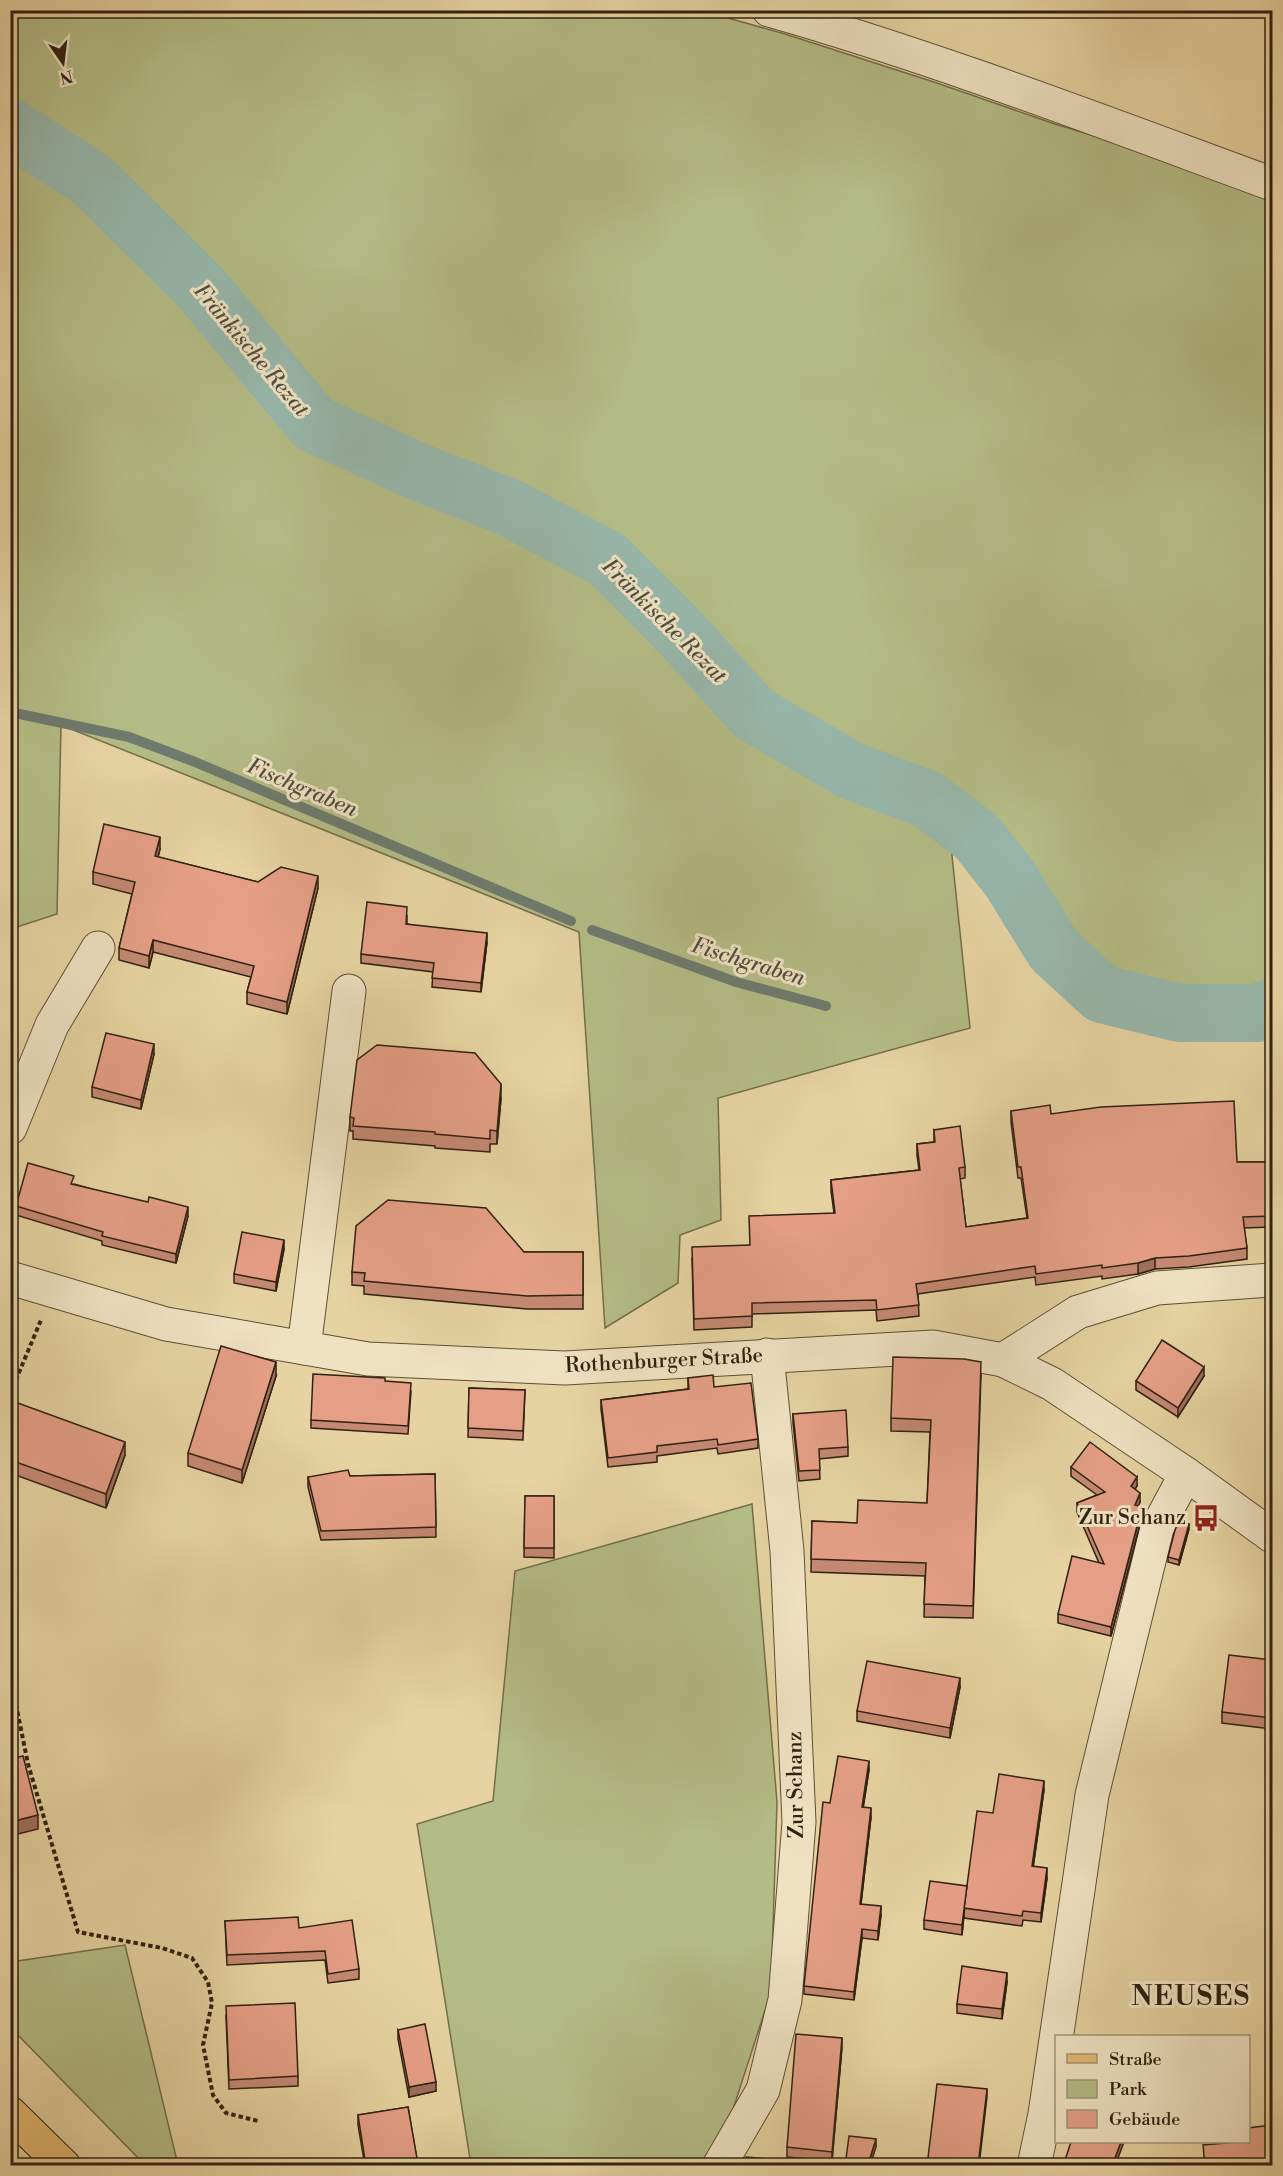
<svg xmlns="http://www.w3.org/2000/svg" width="1283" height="2176" font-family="'Libre Bodoni',serif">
  <rect width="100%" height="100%" fill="#e6d3a1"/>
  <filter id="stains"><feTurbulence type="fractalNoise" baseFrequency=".00333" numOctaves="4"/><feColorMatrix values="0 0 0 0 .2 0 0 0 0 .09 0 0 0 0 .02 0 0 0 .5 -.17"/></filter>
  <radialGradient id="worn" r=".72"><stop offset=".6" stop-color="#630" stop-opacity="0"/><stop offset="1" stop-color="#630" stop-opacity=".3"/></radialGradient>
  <!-- green -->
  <g fill="#b4bc85" stroke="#726e4c" stroke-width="1.5">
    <polygon points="10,11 703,11 785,34 934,82 1055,124 1128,146 1272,201 1272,988 1176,995 1094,968 1056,929 1013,845 946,798 970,1028 718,1098 721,1220 680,1235 678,1283 605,1328 579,932 61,725 57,914 11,929"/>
    <polygon points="752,1504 777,1802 771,1992 725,2134 702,2165 471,2165 417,1824 493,1801 515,1571"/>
    <polygon points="125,1945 178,2165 145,2165 11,2028 11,1962"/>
  </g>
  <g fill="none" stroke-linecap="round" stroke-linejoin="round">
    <!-- stream -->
    <g stroke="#6e7b6e" stroke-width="10">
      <polyline points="10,712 129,737 195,762 571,921"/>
      <polyline points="592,930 736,982 826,1006"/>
    </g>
    <!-- river -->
    <polyline stroke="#97b7ab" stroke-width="58" points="10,127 93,181 201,288 314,424 421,473 508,507 607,559 679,631 754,714 852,771 927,799 977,837 1010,879 1054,950 1102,994 1180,1013 1259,1013 1272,1007"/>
    <defs>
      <g id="minor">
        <path d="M 769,10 C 940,59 1106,123 1272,184"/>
        <polyline points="10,1128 52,1025 98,948"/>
        <polyline points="10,1278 166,1324 368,1359 565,1368 933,1347 1003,1360 1052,1384 1186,1474 1272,1536"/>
        <polyline points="304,1348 349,991"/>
        <polyline points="1003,1360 1078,1312 1157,1288 1272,1280"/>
        <polyline points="719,2166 763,2090 785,2000 799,1822 787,1551 767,1355"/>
        <polyline points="1034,2166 1045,2114 1092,1795 1157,1528 1186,1474"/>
      </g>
      <polyline id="major" points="10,2113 64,2166"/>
    </defs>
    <!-- minor casing -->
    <use href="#minor" stroke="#5e4e36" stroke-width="35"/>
    <!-- major casing -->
    <use href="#major" stroke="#312112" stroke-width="35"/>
    <!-- path -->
    <g stroke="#312112" stroke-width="4" stroke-dasharray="4.5 3" stroke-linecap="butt">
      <polyline points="10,1394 41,1320"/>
      <polyline points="10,1675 28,1764 78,1932 162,1948 192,1958 208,1982 212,2003 203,2045 213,2095 226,2113 258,2121"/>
    </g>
    <!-- minor -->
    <use href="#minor" stroke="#efe2c2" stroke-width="33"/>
    <!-- major -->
    <use href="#major" stroke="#e3ba70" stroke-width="33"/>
  </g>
  <!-- wall -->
  <g fill="#c58973" stroke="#312112" stroke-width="1.5">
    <polygon points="160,849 158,857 258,882 318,888 287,1014 247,1004 247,992 251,977 153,952 149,968 119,960 119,948 132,894 93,884 93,872"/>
    <polygon points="407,916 407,924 487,942 481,992 432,987 433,972 361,963 361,954"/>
    <polygon points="154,1054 141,1109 92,1097 92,1087"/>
    <polygon points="501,1098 497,1144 490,1144 490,1152 435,1148 435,1146 353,1139 353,1131 350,1131 350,1117"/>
    <polygon points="1011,1111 1051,1114 1237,1162 1272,1162 1272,1227 1244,1228 1247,1248 1247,1259 1189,1267 1155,1269 1138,1274 1102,1279 1102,1276 1036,1285 1035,1277 918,1294 919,1316 877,1321 876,1310 752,1314 752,1327 694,1330 692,1258 749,1245 834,1213 831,1191 831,1180 919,1170 917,1155 917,1144 934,1142 934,1130 965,1167 965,1178 960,1179 966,1227 1027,1218 1021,1178 1018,1178 1011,1122"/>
    <polygon points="74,1184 188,1216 176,1263 102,1245 102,1241 16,1215 16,1206"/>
    <polygon points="284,1249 276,1291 234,1283 234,1274"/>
    <polygon points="524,1252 583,1252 583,1309 527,1309 364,1294 364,1286 352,1285 352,1272"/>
    <polygon points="981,1375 973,1618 924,1617 925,1576 811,1572 812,1521 857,1523 927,1503 930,1432 891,1431 891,1418"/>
    <polygon points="276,1376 242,1483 188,1466 188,1453"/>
    <polygon points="1204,1376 1178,1417 1136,1390 1136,1381"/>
    <polygon points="688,1378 714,1387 758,1439 758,1448 718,1454 717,1448 657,1456 657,1462 608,1467 601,1409 601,1400 688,1389"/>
    <polygon points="385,1381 411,1391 408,1434 311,1428 311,1420"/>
    <polygon points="469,1388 525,1390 523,1440 468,1437"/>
    <polygon points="10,1413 125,1455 106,1508 10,1473"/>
    <polygon points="793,1414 848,1447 848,1456 819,1459 820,1479 799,1481 793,1423"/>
    <polygon points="1071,1467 1137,1486 1135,1489 1140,1502 1138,1506 1142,1516 1111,1636 1058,1623 1058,1614 1099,1563 1077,1512 1077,1503 1097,1495 1071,1476"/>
    <polygon points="435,1474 436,1537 321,1540 308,1487 308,1477"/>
    <polygon points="525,1496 554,1496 554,1558 524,1557"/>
    <polygon points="1189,1529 1179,1565 1168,1562 1168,1557"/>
    <polygon points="1272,1660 1272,1729 1222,1723 1222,1712"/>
    <polygon points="960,1687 950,1738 857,1721 857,1711"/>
    <polygon points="869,1770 863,1807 871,1817 861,1904 881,1915 878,1940 862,1938 854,2000 804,1994 804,1986 830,1803"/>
    <polygon points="1044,1790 1033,1867 1047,1878 1041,1922 1023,1920 1022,1926 964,1918 964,1915 962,1935 924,1929 924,1920 967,1886 993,1813"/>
    <polygon points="225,1921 299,1928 359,1969 359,1979 328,1983 325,1960 227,1965"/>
    <polygon points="1007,1982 1002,2019 957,2013 957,2004"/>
    <polygon points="226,2016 298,2076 298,2086 229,2089"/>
    <polygon points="398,2030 436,2091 409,2097 398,2039"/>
    <polygon points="842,2047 832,2161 787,2157 787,2147"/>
    <polygon points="408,2107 418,2166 365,2166 358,2125 358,2115"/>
  </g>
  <!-- shaded-wall -->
  <g fill="#a06f5e" stroke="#312112" stroke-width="1.5">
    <polygon points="160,837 160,849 155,868 155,856"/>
    <polygon points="318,876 318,888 287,1014 287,1002"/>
    <polygon points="487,933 487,942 481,992 481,983"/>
    <polygon points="153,940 153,952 149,968 149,956"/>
    <polygon points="154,1044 154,1054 141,1109 141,1100"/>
    <polygon points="501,1084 501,1098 497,1144 497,1131"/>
    <polygon points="188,1207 188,1216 176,1263 176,1254"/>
    <polygon points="284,1240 284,1249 276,1291 276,1282"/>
    <polygon points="1155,1258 1155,1269 1138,1274 1138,1263"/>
    <polygon points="17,1318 17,1332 10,1358 10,1344"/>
    <polygon points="276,1362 276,1376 242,1483 242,1470"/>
    <polygon points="1204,1367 1204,1376 1178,1417 1178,1408"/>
    <polygon points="125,1442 125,1455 106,1508 106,1494"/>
    <polygon points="1137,1477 1137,1486 1131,1495 1131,1486"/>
    <polygon points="1140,1493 1140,1502 1135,1514 1135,1505"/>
    <polygon points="1142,1507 1142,1516 1111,1636 1111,1627"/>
    <polygon points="1189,1524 1189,1529 1179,1565 1179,1560"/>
    <polygon points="960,1678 960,1687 950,1738 950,1728"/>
    <polygon points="869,1761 869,1770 862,1816 862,1807"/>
    <polygon points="1044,1781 1044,1790 1032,1876 1032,1866"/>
    <polygon points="871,1808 871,1817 860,1912 860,1904"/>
    <polygon points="38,1815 38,1829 10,1836 10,1822"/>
    <polygon points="1047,1868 1047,1878 1041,1922 1041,1913"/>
    <polygon points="967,1886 964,1915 962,1935 962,1925"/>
    <polygon points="881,1906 881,1915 878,1940 878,1931"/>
    <polygon points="862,1929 862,1938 854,2000 854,1992"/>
    <polygon points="1007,1973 1007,1982 1002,2019 1002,2009"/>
    <polygon points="842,2038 842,2047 832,2161 832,2152"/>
    <polygon points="436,2082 436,2091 409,2097 409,2087"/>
    <polygon points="987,2089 987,2097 979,2166 978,2166"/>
    <polygon points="876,2139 876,2147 870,2166 868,2166"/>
    <polygon points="1121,2142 1124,2142 1115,2166 1112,2166"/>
  </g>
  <!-- building -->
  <g fill="#e59f86" stroke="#312112" stroke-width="1.5">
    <polygon points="104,824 160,837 155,856 258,882 281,867 318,876 287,1002 247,992 254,966 153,940 149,956 119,948 135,882 93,872"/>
    <polygon points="367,902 407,907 406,924 487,933 481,983 432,978 434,963 361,954"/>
    <polygon points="106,1033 154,1044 141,1100 92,1087"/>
    <polygon points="377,1045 475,1053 501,1084 497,1131 490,1130 490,1139 435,1134 435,1132 353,1126 354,1118 350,1117 357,1060"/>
    <polygon points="1234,1101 1237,1162 1272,1162 1272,1216 1243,1217 1247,1248 1189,1256 1155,1258 1138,1263 1102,1268 1102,1265 1036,1274 1035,1266 916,1284 919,1305 877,1310 876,1300 752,1303 752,1316 694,1319 692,1247 750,1245 749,1216 835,1213 831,1180 920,1170 917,1144 935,1142 934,1130 960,1126 965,1167 959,1168 966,1227 1028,1218 1021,1167 1018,1167 1011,1111 1050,1105 1051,1114 1101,1107"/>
    <polygon points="28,1163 74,1176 71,1184 148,1202 149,1197 188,1207 176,1254 102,1236 103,1232 16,1206"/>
    <polygon points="388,1200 486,1208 524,1252 583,1252 583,1295 527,1296 364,1281 365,1273 352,1272 356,1226"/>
    <polygon points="242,1232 284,1240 276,1282 234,1274"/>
    <polygon points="10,1316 17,1318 10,1344"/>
    <polygon points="1162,1340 1204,1367 1178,1408 1136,1381"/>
    <polygon points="221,1346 276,1362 242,1470 188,1453"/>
    <polygon points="893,1357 964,1359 981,1362 973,1606 924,1604 926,1563 811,1559 812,1521 857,1523 858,1500 927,1503 931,1420 891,1418"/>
    <polygon points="313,1374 385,1378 385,1381 411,1383 408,1426 311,1420"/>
    <polygon points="713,1375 714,1387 751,1383 758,1439 718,1445 717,1439 657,1446 657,1452 608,1458 601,1400 689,1389 688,1378"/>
    <polygon points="469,1388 525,1390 523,1431 468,1428"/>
    <polygon points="15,1402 125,1442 106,1494 10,1460 10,1413"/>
    <polygon points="846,1410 848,1447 819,1449 820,1470 799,1471 793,1414"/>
    <polygon points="1090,1442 1137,1477 1131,1486 1140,1493 1135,1505 1142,1507 1111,1627 1058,1614 1072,1556 1104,1564 1077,1503 1105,1492 1071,1467"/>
    <polygon points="348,1470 350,1476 435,1474 436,1527 321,1531 308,1477"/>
    <polygon points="525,1496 554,1496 554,1548 524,1548"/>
    <polygon points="1179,1521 1189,1524 1179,1560 1168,1557 1175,1530"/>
    <polygon points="1229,1655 1272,1660 1272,1718 1222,1712"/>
    <polygon points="867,1661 960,1678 950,1728 857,1711"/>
    <polygon points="23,1756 38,1815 10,1822 10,1759"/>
    <polygon points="838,1756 869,1761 862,1807 871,1808 860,1904 881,1906 878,1931 862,1929 854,1992 804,1986 823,1802 830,1803"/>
    <polygon points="999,1774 1044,1781 1032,1866 1047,1868 1041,1913 1023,1911 1022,1916 964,1908 977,1811 993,1813"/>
    <polygon points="930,1881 967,1886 962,1925 924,1920"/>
    <polygon points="298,1917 299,1928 352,1920 359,1969 328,1974 325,1951 227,1955 225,1921"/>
    <polygon points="962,1966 1007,1973 1002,2009 957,2004"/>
    <polygon points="295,2003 298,2076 229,2080 226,2006"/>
    <polygon points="425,2024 436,2082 409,2087 398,2030"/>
    <polygon points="796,2034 842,2038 832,2152 787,2147"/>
    <polygon points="937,2084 987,2089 978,2166 927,2166"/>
    <polygon points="408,2107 418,2164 410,2166 366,2166 358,2115"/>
    <polygon points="1272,2125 1272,2166 1205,2166 1203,2145 1238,2142 1248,2142 1248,2128"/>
    <polygon points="849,2136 876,2139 868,2164 887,2166 845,2166"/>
    <polygon points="1071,2142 1121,2142 1112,2166 1063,2166"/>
    <polygon points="746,2157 792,2161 792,2166 745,2166"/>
  </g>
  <!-- icons -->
  <defs>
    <symbol id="bus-bare" viewBox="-9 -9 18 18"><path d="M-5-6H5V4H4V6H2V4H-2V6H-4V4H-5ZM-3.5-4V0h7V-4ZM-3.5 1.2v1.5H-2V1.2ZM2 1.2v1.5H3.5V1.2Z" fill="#8f2418" stroke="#efe2c2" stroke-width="2.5" paint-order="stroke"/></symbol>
  </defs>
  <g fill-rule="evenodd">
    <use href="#bus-bare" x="1187" y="1499" width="38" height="38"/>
  </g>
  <g text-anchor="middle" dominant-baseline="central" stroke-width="6" stroke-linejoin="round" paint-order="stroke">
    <!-- street labels -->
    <g font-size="21" fill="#312112" stroke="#efe2c2">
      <text transform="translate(664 1361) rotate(-3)">Rothenburger Straße</text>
      <text transform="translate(796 1785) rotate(-91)">Zur Schanz</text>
    </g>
    <!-- poi labels -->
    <g font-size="21" fill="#312112" stroke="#efe2c2" text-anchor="end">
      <text x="1186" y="1518">Zur Schanz</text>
    </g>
    <!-- water labels -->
    <g font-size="22" font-style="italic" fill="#504e40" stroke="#efe2c2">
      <text transform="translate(251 350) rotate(50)">Fränkische Rezat</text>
      <text transform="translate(664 621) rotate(45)">Fränkische Rezat</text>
      <text transform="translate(302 788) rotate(23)">Fischgraben</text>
      <text transform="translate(748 962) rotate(17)">Fischgraben</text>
    </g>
    <!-- district labels -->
    <g font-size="27" font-weight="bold" letter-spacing="1.5" fill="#312112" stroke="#efe2c2">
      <text x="1191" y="1997">NEUSES</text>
    </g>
  </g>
  <!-- margin -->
  <rect width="1283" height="2176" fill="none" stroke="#e6d3a1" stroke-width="36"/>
  <rect x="12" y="12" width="1259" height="2152" fill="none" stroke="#312112" stroke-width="3"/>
  <rect x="18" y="18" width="1247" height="2140" fill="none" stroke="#312112" stroke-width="1.5"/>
  <!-- legend -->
  <rect x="1055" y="2035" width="195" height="108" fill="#efe2c2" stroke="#a3957c" stroke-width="1.5"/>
  <rect x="1067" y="2054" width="30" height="9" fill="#e3ba70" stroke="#a3957c" stroke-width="1.5"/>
  <text x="1109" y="2065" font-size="18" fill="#312112">Straße</text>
  <rect x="1067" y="2080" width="30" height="18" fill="#b4bc85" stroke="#a3957c" stroke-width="1.5"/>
  <text x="1109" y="2095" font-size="18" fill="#312112">Park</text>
  <rect x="1067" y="2110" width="30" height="18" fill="#e59f86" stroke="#a3957c" stroke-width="1.5"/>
  <text x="1109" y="2125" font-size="18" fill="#312112">Gebäude</text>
  <!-- north arrow -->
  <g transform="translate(63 63) rotate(166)" stroke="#efe2c2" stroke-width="4.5" paint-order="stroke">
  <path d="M0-4.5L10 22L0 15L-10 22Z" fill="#312112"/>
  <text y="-9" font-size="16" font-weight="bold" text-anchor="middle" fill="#312112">N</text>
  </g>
  <rect width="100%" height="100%" filter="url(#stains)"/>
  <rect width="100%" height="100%" fill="url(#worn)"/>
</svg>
